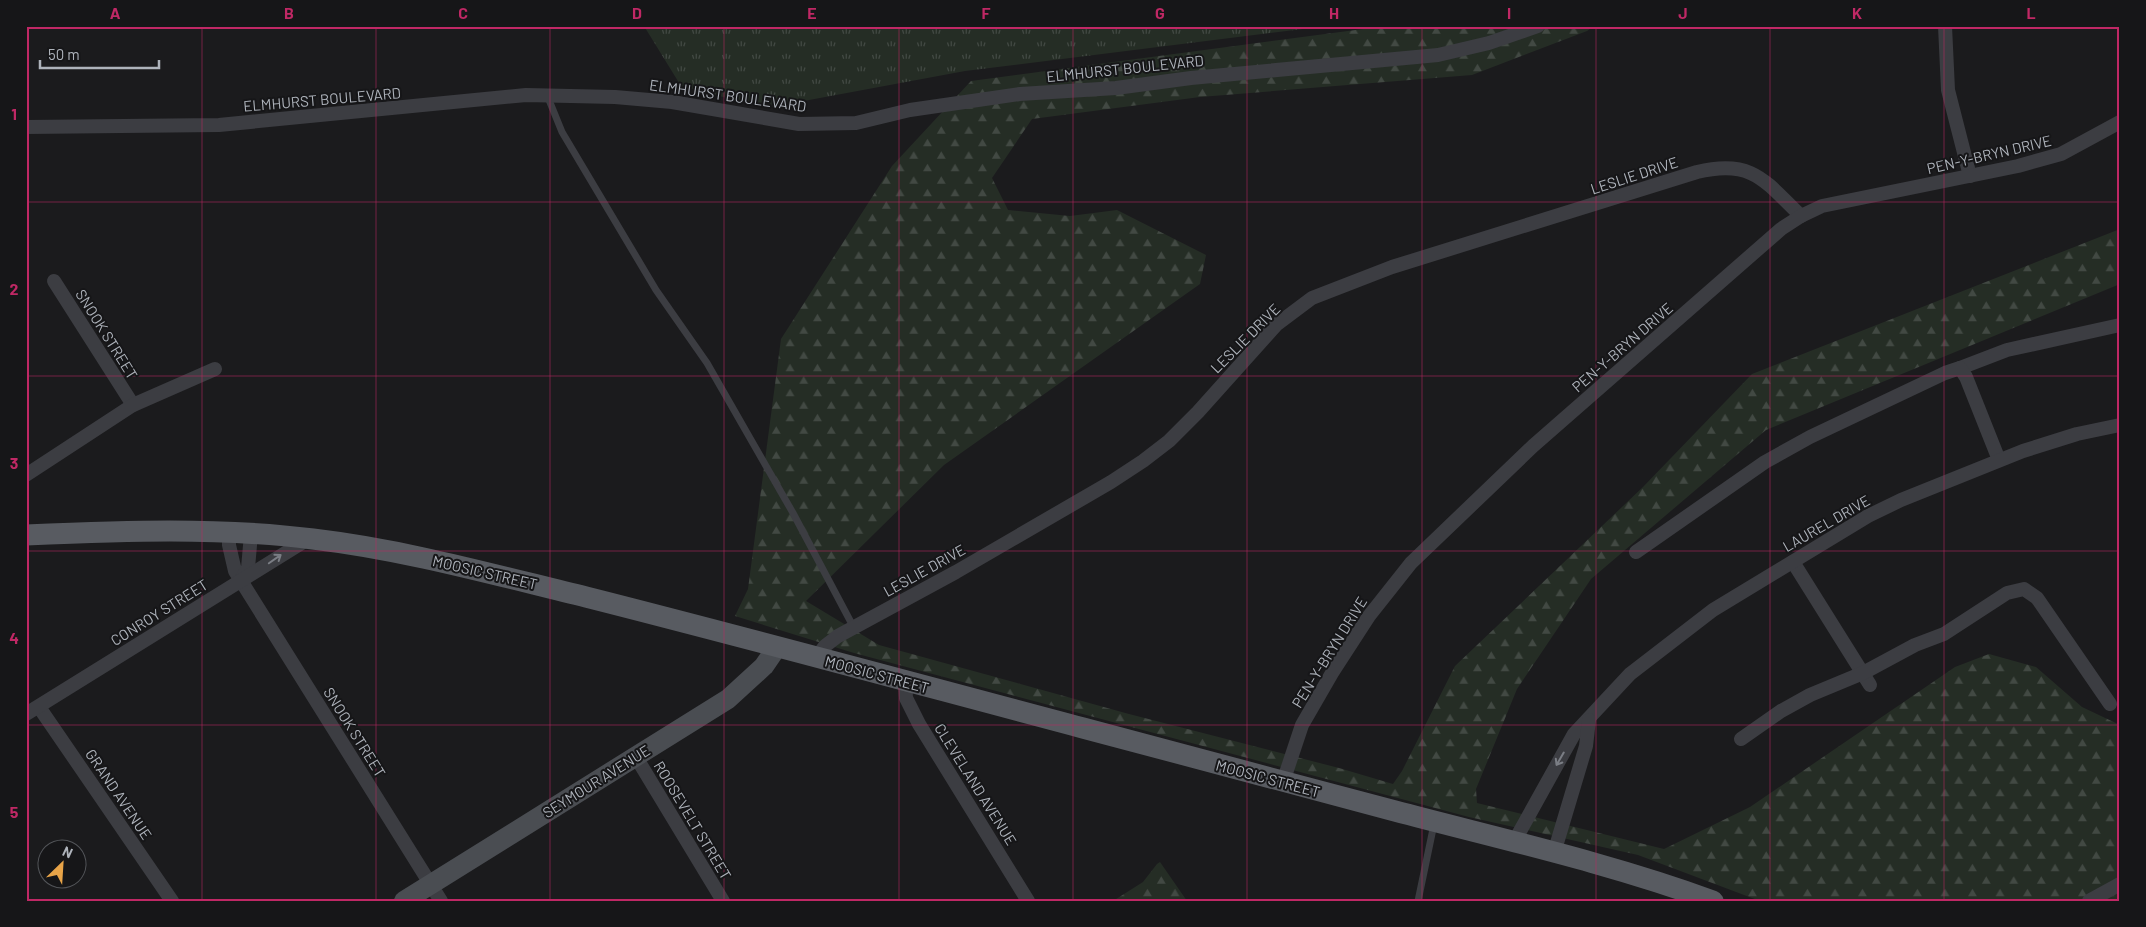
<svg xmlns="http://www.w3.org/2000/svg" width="2146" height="927" font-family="Barlow,sans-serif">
  <defs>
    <pattern id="forest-firs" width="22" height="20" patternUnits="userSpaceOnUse" patternTransform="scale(1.25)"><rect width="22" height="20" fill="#252d25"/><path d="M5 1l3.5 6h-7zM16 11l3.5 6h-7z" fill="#424943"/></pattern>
    <pattern id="park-tufts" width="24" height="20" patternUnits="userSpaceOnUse" patternTransform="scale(1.25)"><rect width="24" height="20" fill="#252d25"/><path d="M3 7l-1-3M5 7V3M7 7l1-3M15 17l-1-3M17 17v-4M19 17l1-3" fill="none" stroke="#424943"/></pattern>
  </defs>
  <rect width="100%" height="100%" fill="#1b1b1d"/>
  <!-- forest -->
  <g fill="url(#forest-firs)">
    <polygon points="1386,26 1594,26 1587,31 1472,75 1200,97 1032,119 992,178 1008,210 1070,216 1117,210 1206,255 1200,284 944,465 806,601 879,645 1129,714 1339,768 1393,784 1402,771 1455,666 1643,487 1752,374 2120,229 2120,284 1766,430 1591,579 1517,689 1476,789 1477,803 1664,849 1750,807 1955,667 1989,654 2036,667 2082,707 2120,725 2120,901 1760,901 1638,855 1469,817 854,653 735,616 748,589 781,339 892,166 971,81"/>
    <polygon points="1160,862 1187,901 1113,901 1143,882 1157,864"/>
  </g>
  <!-- park -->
  <polygon fill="url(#park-tufts)" points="644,26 1327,26 965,71 766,108 681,86"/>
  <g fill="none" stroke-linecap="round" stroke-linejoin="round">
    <!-- lane -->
    <g stroke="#3c3d42" stroke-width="7">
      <polyline points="547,95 562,132 656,290 707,363 793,513 854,628"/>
      <polyline points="1418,901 1434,824"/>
    </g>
    <!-- street -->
    <g stroke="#3c3d42" stroke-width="14">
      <polyline points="1945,26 1948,90 1970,176"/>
      <polyline points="26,127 219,125 526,95 615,97 672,102 799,124 856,123 910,110 1020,94 1116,88 1191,78 1438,55 1489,43 1538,26"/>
      <polyline points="54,281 133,405"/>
      <polyline points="1960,368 2007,350 2120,325"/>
      <polyline points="26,475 133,405 215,369"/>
      <polyline points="229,532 229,545 235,571 441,901"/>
      <polyline points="1636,552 1765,462 1810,437 1945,373 1960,368 1966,377 1999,460"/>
      <polyline points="1793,562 1870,685"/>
      <polyline points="241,580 248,568 251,534"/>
      <path d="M 816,658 L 825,646 L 838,636 L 956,572 L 1111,482 L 1143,461 L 1169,441 L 1198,412 L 1276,325 L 1312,298 L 1392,267 L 1697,172 C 1752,159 1764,180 1801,216"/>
      <polyline points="905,681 906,698 919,724 1028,901"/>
      <polyline points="39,707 172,901"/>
      <polyline points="26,714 308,539"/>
      <polyline points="1741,739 1781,711 1810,695 1863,673 1915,645 1944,634 2007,593 2024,589 2037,598 2110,704"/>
      <polyline points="636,757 723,901"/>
      <polyline points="1283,782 1302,725 1332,673 1369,616 1411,563 1533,446 1781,229 1801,216 1822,206 2018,166 2061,154 2120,122"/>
      <polyline points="1514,842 1574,734 1630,674 1713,610 1868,516 1901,500 2023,451 2077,434 2120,425"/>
      <polyline points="1554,853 1586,746 1589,720"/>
      <polyline points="2089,901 2120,884"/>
    </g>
    <!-- secondary -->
    <polyline stroke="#4a4d52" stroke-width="20" points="404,901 728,699 764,666 777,647"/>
    <!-- primary -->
    <path stroke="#585b61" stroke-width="21" d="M 26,535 C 122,531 218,527 313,539 C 406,550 495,575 586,597 C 752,639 917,684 1083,728 C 1187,756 1291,784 1395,811 C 1501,839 1609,863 1713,901"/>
  </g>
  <!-- one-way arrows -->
  <defs><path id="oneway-shaft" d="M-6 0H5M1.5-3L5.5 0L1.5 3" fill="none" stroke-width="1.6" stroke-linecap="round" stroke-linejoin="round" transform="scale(1.25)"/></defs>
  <g stroke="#7b7e85">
    <use href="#oneway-shaft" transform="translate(275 559) rotate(-35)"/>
    <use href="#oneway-shaft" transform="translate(1560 759) rotate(120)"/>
  </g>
  <!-- grid -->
  <path fill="none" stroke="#c02865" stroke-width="1" stroke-opacity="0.55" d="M 202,26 L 202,901M 376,26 L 376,901M 550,26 L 550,901M 724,26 L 724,901M 899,26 L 899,901M 1073,26 L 1073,901M 1247,26 L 1247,901M 1422,26 L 1422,901M 1596,26 L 1596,901M 1770,26 L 1770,901M 1944,26 L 1944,901M 26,202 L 2120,202M 26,376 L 2120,376M 26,551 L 2120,551M 26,725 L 2120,725"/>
  <g text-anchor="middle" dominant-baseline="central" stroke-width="4" stroke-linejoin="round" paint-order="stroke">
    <!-- street labels -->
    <g font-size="15" fill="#aeb3bb" stroke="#161618">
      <text transform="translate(1125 68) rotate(-6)">ELMHURST BOULEVARD</text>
      <text transform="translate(728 95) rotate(8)">ELMHURST BOULEVARD</text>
      <text transform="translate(322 99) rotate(-5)">ELMHURST BOULEVARD</text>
      <text transform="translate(1989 154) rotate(-13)">PEN-Y-BRYN DRIVE</text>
      <text transform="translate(1634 175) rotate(-18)">LESLIE DRIVE</text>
      <text transform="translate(107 334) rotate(58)">SNOOK STREET</text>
      <text transform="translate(1245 338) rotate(-45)">LESLIE DRIVE</text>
      <text transform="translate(1622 347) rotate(-41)">PEN-Y-BRYN DRIVE</text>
      <text transform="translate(1826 523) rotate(-30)">LAUREL DRIVE</text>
      <text transform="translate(924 570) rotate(-29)">LESLIE DRIVE</text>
      <text transform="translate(485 572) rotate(13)">MOOSIC STREET</text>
      <text transform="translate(159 612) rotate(-32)">CONROY STREET</text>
      <text transform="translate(1329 652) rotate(-58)">PEN-Y-BRYN DRIVE</text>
      <text transform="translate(877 674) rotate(15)">MOOSIC STREET</text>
      <text transform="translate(355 732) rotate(58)">SNOOK STREET</text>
      <text transform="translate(1268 778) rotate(15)">MOOSIC STREET</text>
      <text transform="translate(596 781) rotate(-32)">SEYMOUR AVENUE</text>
      <text transform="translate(976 784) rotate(58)">CLEVELAND AVENUE</text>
      <text transform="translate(119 794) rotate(56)">GRAND AVENUE</text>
      <text transform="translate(693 820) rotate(59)">ROOSEVELT STREET</text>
    </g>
  </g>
  <!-- border -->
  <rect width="2146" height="927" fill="none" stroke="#161618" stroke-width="55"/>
  <!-- north arrow -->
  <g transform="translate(62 864) rotate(25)"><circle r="24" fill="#161618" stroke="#535559"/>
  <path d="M0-4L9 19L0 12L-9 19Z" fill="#e8a448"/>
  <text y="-8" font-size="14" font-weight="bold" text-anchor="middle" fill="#aeb3bb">N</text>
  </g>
  <!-- scale -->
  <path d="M40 60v8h119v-8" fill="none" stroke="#aeb3bb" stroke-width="2.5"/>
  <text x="48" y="60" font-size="15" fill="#aeb3bb" stroke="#161618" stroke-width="4" paint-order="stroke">50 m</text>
  <rect x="28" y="28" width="2090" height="872" fill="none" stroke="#c02865" stroke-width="2"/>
  <g font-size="16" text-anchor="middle" font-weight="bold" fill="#c02865">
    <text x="115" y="19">A</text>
    <text x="289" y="19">B</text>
    <text x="463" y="19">C</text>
    <text x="637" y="19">D</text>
    <text x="812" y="19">E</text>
    <text x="986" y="19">F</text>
    <text x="1160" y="19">G</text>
    <text x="1334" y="19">H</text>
    <text x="1509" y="19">I</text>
    <text x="1683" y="19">J</text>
    <text x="1857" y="19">K</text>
    <text x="2031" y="19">L</text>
    <text x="14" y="120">1</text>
    <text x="14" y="295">2</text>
    <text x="14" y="469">3</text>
    <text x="14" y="644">4</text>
    <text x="14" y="818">5</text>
  </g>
</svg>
